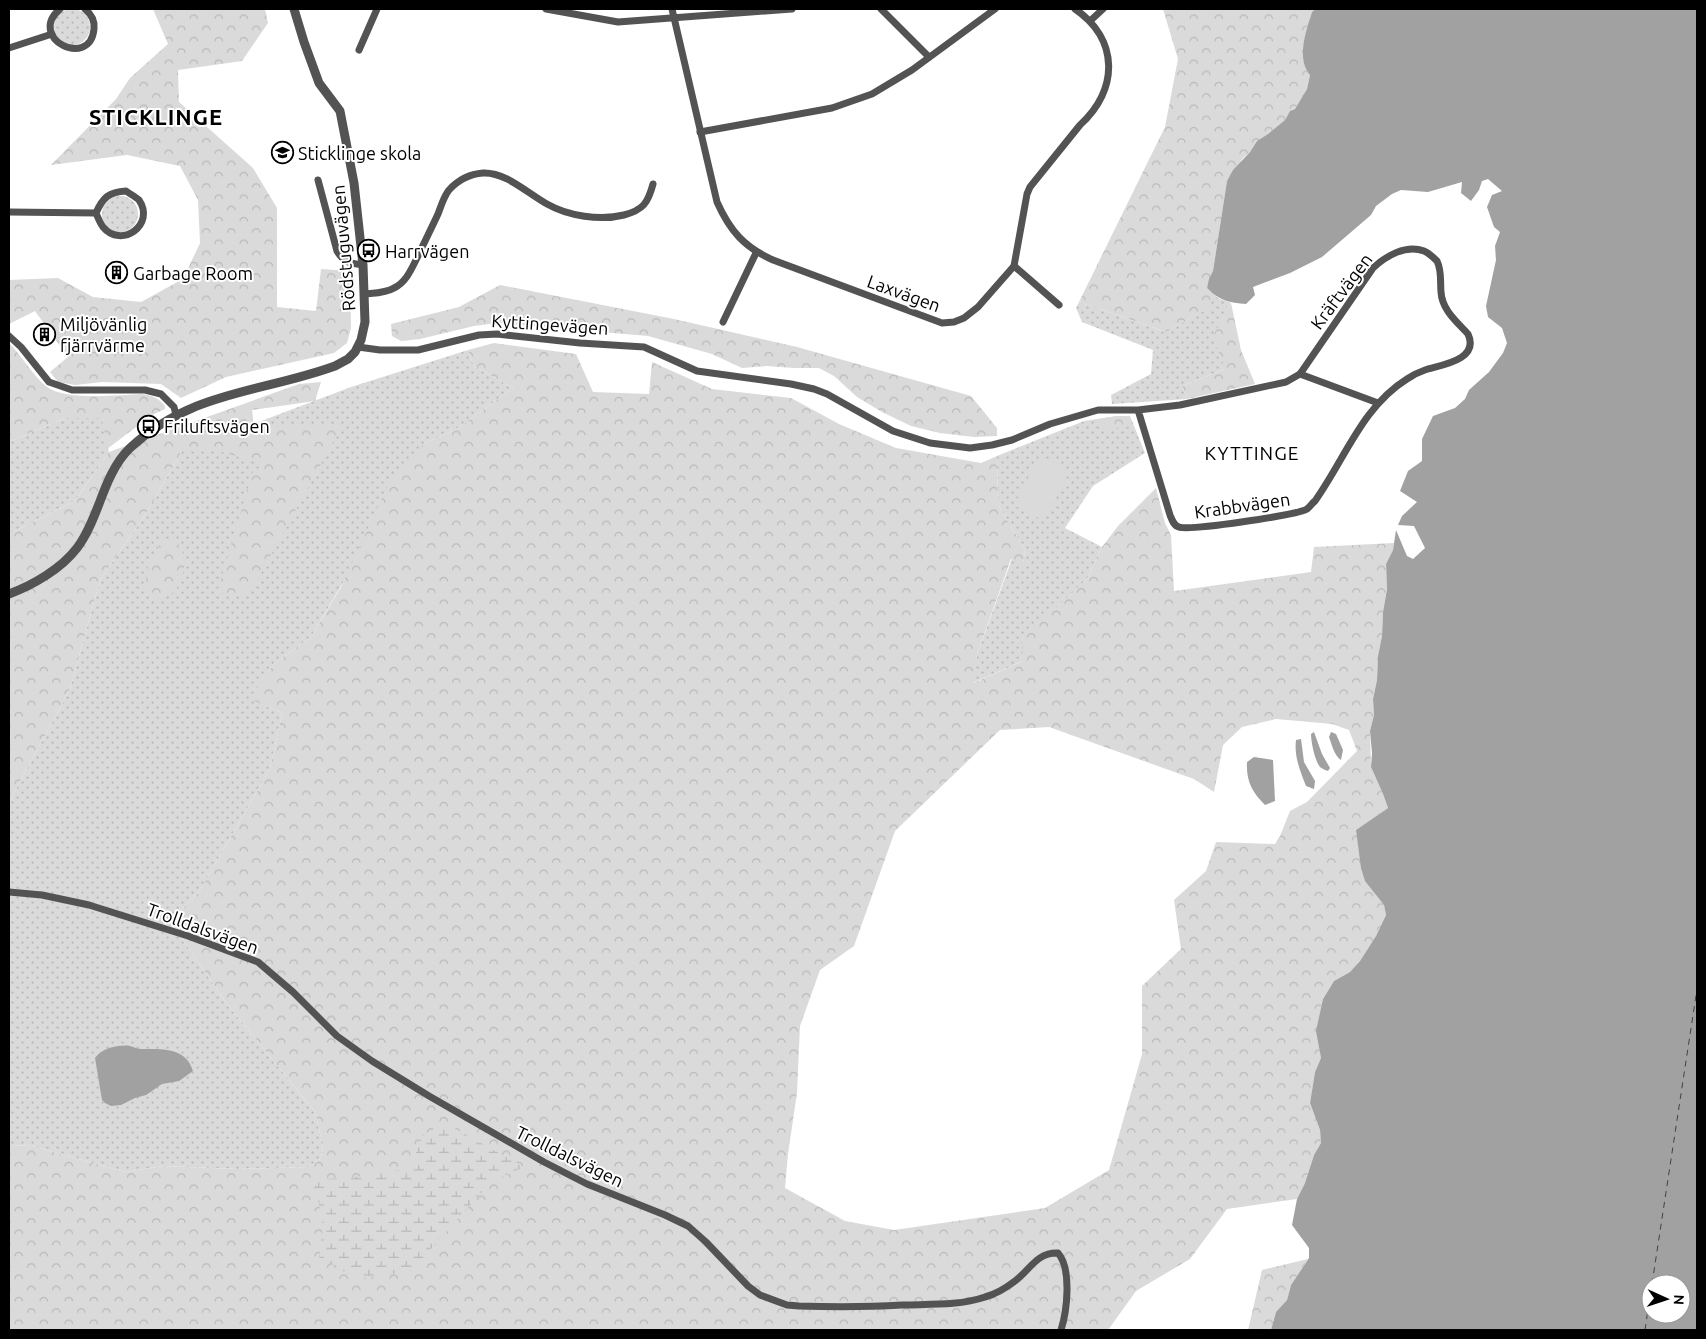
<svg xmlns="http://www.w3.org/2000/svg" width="1706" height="1339" font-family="Ubuntu,sans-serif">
  <defs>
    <pattern id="grass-dots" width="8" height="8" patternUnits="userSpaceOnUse" patternTransform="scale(1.25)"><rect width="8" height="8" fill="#dadada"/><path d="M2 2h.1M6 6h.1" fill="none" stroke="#b9b9b9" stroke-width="1.8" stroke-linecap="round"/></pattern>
    <pattern id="forest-crowns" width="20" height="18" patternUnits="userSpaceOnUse" patternTransform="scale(1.25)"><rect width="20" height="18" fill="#dadada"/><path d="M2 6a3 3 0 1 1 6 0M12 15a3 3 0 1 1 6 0" fill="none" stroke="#b9b9b9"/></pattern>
    <pattern id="wetland-marsh" width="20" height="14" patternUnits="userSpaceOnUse" patternTransform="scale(1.25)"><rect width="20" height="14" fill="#dadada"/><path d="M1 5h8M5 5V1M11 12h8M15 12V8" fill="none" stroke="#b9b9b9"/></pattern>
  </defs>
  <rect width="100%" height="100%" fill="#fff"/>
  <!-- grass -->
  <g fill="url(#grass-dots)">
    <circle cx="72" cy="27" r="18"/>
    <circle cx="120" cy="214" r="18"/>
    <polygon points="1211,292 1218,298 1231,303 1226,309 1225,369 1182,386 1187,399 1112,404 1111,395 1151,374 1153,350 1082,322 1076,308 1079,302 1166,332 1208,308"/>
    <polygon points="468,350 474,366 513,388 455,430 425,443 311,637 274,664 250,699 282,713 270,769 199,892 170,921 225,1001 315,1112 323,1146 321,1158 309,1167 238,1169 163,1166 125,1172 32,1146 9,1145 9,802 70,689 100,580 145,515 182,451 351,387"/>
    <polygon points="1117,416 1130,416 1145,453 1093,486 1065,528 1102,547 1087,579 1023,640 1023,661 973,683 977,654 1012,559 1023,565 1025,550 998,505 997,456 1084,421"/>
    <polygon points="65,418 102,418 109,452 75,501 9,534 9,442"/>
  </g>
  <!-- forest -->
  <g fill="url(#forest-crowns)" fill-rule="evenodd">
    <polygon points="153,9 265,9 268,23 242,61 178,70 179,102 253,168 277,208 277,307 316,311 321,269 350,271 351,328 347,343 334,353 226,377 181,398 161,384 102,382 75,385 58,382 50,372 68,357 35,311 9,324 9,280 58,278 93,297 141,302 183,279 200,243 198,200 180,166 127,155 51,165 116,99 130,78 168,44"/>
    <path d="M 1163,9 L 1315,9 L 1312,12 C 1307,31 1296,59 1310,75 L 1307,89 L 1295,109 L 1290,111 L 1285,120 L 1268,134 L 1257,141 L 1250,152 L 1243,158 L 1227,181 L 1213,271 L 1207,288 L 1211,292 L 1209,308 L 1166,332 L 1079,302 L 1165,127 L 1178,59 Z"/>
    <polygon points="500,285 674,319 797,347 971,396 997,428 997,436 974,437 940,433 911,426 882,412 857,397 834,376 819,368 794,368 767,366 742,368 712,354 648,336 497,323 474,326 420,339 401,341 392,336 391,324 459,307"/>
    <polygon points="1231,303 1241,350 1255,384 1187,399 1182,386 1225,369 1213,337 1226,309"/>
    <path d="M 9,343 C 23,357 32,375 47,387 C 66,401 119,395 143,394 C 152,396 159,398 165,406 L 165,409 L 152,415 L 107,449 L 102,418 L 65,418 L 9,442 Z"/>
    <path d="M 494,343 L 576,354 L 593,392 L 649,394 L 652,362 L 712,389 L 791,398 L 839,424 L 896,448 L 981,463 L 997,456 L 998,505 L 1025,550 L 1023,566 L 1011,559 L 977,654 L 974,683 L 1023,661 L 1022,640 L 1087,579 L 1102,547 L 1118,526 L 1156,488 L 1165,523 L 1171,535 L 1174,591 L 1311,572 L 1314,547 L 1394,543 L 1393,550 L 1386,564 L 1387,588 L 1383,612 L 1382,636 L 1378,656 L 1377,680 L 1373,699 L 1374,715 L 1370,731 L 1371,767 L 1383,794 L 1388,808 L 1356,830 L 1365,880 L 1384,905 L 1386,915 L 1376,936 L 1360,961 L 1350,972 L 1334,981 L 1323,999 L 1320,1014 L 1319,1045 L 1321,1058 L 1315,1072 L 1310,1103 L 1320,1130 L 1321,1143 L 1314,1155 L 1305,1183 L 1297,1199 L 1227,1209 L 1190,1259 L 1136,1291 L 1108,1330 L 9,1330 L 9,1145 L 32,1146 L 125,1172 L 163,1166 L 238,1169 L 309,1167 L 321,1158 L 323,1146 L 315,1112 L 225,1001 L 170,921 L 199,892 L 270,769 L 282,713 L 249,699 L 274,664 L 311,637 L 341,587 L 392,476 L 425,443 L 455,430 L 513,388 L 474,366 L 468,350 ZM 1276,719 L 1332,724 L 1349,730 L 1357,751 L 1307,802 L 1290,811 L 1280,836 L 1275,844 L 1216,842 L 1206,871 L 1174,900 L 1181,949 L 1142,986 L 1142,1054 L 1109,1170 L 1045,1208 L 894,1230 L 845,1221 L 785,1188 L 788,1154 L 797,1093 L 800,1026 L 820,970 L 854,946 L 895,831 L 1000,730 L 1049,727 L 1194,779 L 1214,792 L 1223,745 L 1242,727 Z"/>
    <polygon points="321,382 315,401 252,410 254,427 343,424 249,595 217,593 253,471 266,465 212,449 182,451 145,515 100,580 70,689 9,802 9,534 75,501 109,452 299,384"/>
    <polygon points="1117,416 1130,416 1132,426 1100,430 1099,419"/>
    <path d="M 162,541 L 176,541 C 190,559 184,573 175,592 L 157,599 L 144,595 L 148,566 Z"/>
    <polygon points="1308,1259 1291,1285 1287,1300 1276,1312 1271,1330 1248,1330 1262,1270"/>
  </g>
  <!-- wetland -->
  <polygon fill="url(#wetland-marsh)" points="445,1123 524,1167 491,1182 411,1271 357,1279 319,1257 323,1228 315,1180 365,1176 410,1168 423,1135"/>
  <!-- garden -->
  <polygon fill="#dadada" points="1040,455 1070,471 1044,521 1014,505"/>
  <!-- water -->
  <g fill="#a1a1a1" fill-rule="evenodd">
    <path d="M 1315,9 L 1697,9 L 1697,1330 L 1271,1330 L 1276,1312 L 1287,1300 L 1291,1285 L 1309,1258 L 1309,1248 L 1292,1225 L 1297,1199 L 1305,1183 L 1314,1155 L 1321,1143 L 1320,1130 L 1310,1103 L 1315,1072 L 1321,1058 L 1316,1031 L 1323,999 L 1334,981 L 1350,972 L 1360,961 L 1376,936 L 1386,915 L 1384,905 L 1365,881 L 1361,868 L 1356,830 L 1388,808 L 1383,794 L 1371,767 L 1372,753 L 1370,731 L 1374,715 L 1373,699 L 1377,680 L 1378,656 L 1382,636 L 1383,612 L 1387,589 L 1386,564 L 1393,550 L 1396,530 L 1407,556 L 1413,559 L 1425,548 L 1414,526 L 1398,525 L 1402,516 L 1417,502 L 1400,491 L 1408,471 L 1422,461 L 1422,439 L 1433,416 L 1455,408 L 1465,399 L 1469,390 L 1489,372 L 1503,353 L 1507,343 L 1502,328 L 1488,317 L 1486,306 L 1496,260 L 1495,246 L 1500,232 L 1494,227 L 1487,207 L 1492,195 L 1502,191 L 1488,179 L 1482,181 L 1479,190 L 1471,201 L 1461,193 L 1462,182 L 1428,192 L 1401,190 L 1392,194 L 1376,206 L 1371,215 L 1322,257 L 1290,273 L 1253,287 L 1255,295 L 1246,304 C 1230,303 1218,300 1207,288 L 1209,279 L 1213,271 L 1227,181 L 1233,170 L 1250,152 L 1257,141 L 1268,134 L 1285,120 L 1290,111 L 1295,109 L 1307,89 L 1310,75 C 1296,59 1306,31 1312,12 ZM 1651,1284 L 1681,1284 L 1681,1314 L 1651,1314 Z"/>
    <path d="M 1314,732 L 1322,754 L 1330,768 L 1328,771 C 1327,771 1321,768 1320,767 C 1315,761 1311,742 1311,734 Z"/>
    <path d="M 1331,732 L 1336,734 L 1343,750 L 1341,760 C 1334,755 1332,745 1329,737 Z"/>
    <path d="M 1301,739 L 1304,762 L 1315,781 L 1314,789 L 1306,786 C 1300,771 1294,756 1296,740 Z"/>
    <path d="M 1254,757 L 1273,760 L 1275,801 L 1265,805 C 1252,792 1246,781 1247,762 Z"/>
    <path d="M 118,1046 C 122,1046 126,1045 130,1046 C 134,1047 138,1049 142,1049 C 161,1049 186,1047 193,1071 L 179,1081 L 162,1084 L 146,1095 L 135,1098 L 121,1105 L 111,1106 L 105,1103 L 102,1100 L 95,1058 C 101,1050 108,1048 118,1046 Z"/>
  </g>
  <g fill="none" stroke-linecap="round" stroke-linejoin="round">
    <!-- ferry -->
    <g stroke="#424242" stroke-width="1" stroke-dasharray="6 5" stroke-linecap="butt">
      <polyline points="1652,1284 1697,989"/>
      <polyline points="1645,1330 1651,1289"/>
    </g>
    <!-- minor -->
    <g stroke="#535353" stroke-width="7">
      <path d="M 60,9 C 26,38 90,70 94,29 C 95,21 91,14 85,9"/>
      <polyline points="546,9 618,22 792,9"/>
      <path d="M 672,9 L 717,202 C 730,231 744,247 773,260 L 942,323 L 954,322 L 964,318 L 978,307 L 1014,266 L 1027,194 L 1030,187 L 1080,125 C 1119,90 1119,39 1075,9"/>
      <polyline points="881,9 929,57"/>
      <polyline points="1090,21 1103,9"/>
      <polyline points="9,48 52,34"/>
      <polyline points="359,50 377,9"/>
      <polyline points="700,132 832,108 872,94 912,70 995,9"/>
      <path d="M 318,180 L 337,251 C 344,263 350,263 363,265"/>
      <path d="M 126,191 C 130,194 136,197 139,200 C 156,225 121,249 103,227 C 100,223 98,218 96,213 C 103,197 109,192 126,191 Z"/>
      <polyline points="9,212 96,213"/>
      <polyline points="1014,266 1059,305"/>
      <path d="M 365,294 C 375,293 386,293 394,288 C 406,282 411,270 417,258 C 424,243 431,229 438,214 C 441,206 444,196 449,190 C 458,180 470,174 483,173 C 506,172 527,193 547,204 C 568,216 600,221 624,215 C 643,210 648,203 653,184"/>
      <polyline points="723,322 756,253"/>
      <polyline points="9,336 21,347 49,382 72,390 145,390 161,394 174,407 176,415"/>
      <path d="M 358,347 L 380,350 L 418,350 L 479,335 L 497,334 L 580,343 L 644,347 L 697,371 L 791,384 L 814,389 L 827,394 L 893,431 L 930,443 L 970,448 L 992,445 L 1012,440 L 1050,424 L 1098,410 L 1138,410 L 1180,405 L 1286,382 L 1300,374 L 1373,268 C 1386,256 1406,244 1424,251 C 1429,253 1434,258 1437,261 C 1442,271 1440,281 1441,292 C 1442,310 1457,322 1468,334 C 1480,360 1441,365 1425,370 C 1419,372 1413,375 1407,379 C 1362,407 1345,459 1315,501 C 1312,503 1310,507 1307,509 C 1297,515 1189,531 1179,527 C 1174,526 1172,520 1170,515 L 1138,410"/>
      <polyline points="1300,374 1378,403"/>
      <path d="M 9,892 L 42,895 L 89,905 L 188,936 L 258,962 L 293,992 L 337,1036 L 372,1061 L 429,1096 L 544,1162 L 587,1184 L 665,1215 L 688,1226 L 706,1242 L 748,1286 L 760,1295 L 787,1305 L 799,1306 C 834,1307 868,1307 902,1305 C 929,1304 959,1306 985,1297 C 996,1294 1006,1288 1015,1281 C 1030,1270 1037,1252 1058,1253 C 1072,1269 1067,1311 1061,1330"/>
    </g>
    <!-- tertiary -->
    <path stroke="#535353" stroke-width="9" d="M 9,594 C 33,585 61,569 77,548 C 87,535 93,519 99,504 C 106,485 115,462 130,448 C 193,390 261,393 335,366 L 348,359 L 355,352 L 361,340 L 365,322 L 363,265 L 354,183 L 340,111 L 319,83 L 304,42 L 294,9"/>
  </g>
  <!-- icons -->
  <defs>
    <symbol id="school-ring" viewBox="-11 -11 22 22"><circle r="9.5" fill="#fff" stroke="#000" stroke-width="1.5"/><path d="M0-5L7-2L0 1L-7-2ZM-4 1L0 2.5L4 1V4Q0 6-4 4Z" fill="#000"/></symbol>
    <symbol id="bus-ring" viewBox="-11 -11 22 22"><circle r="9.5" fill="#fff" stroke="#000" stroke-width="1.5"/><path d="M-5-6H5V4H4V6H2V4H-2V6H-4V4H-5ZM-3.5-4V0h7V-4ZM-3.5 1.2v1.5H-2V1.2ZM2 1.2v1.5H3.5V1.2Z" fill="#000"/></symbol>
    <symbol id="building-ring" viewBox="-11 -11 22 22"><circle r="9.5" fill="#fff" stroke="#000" stroke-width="1.5"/><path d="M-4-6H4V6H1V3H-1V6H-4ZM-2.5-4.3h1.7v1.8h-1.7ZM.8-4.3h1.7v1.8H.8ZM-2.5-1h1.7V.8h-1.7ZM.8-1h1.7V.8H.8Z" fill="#000"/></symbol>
  </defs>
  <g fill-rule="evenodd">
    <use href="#school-ring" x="270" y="140" width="25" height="25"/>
    <use href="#bus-ring" x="356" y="238" width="25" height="25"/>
    <use href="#building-ring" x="104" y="260" width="25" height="25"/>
    <use href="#building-ring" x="32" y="322" width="25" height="25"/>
    <use href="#bus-ring" x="136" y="414" width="25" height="25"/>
  </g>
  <g text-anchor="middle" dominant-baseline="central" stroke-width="4" stroke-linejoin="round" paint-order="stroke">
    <!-- poi labels -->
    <g font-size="18" fill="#000" stroke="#fff" text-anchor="start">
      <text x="298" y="153">Sticklinge skola</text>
      <text x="385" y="251">Harrvägen</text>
      <text x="133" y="273">Garbage Room</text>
      <text x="60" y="324">Miljövänlig<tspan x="60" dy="21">fjärrvärme</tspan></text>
      <text x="164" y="426">Friluftsvägen</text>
    </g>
    <!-- street labels -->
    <g font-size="18" fill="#000" stroke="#fff">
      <text transform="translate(343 248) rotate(-95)">Rödstuguvägen</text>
      <text transform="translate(1341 291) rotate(-53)">Kräftvägen</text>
      <text transform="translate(904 293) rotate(20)">Laxvägen</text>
      <text transform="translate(550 324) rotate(4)">Kyttingevägen</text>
      <text transform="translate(1242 505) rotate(-8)">Krabbvägen</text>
      <text transform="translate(203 928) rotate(20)">Trolldalsvägen</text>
      <text transform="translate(570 1156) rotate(26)">Trolldalsvägen</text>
    </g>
    <!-- neighbourhood labels -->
    <g font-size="19" letter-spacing="1" fill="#000" stroke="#fff">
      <text x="1252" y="453">KYTTINGE</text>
    </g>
    <!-- district labels -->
    <g font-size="22" font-weight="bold" letter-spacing="1" fill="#000" stroke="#fff">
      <text x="156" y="116">STICKLINGE</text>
    </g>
  </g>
  <!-- border -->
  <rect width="1706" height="1339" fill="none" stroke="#000000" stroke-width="20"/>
  <!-- north arrow -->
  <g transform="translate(1666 1299) rotate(93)"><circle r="24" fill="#ffffff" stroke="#999999"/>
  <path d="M0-4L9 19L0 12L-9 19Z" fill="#000000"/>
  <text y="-8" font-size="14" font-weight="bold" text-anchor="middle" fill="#000000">N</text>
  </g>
</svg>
